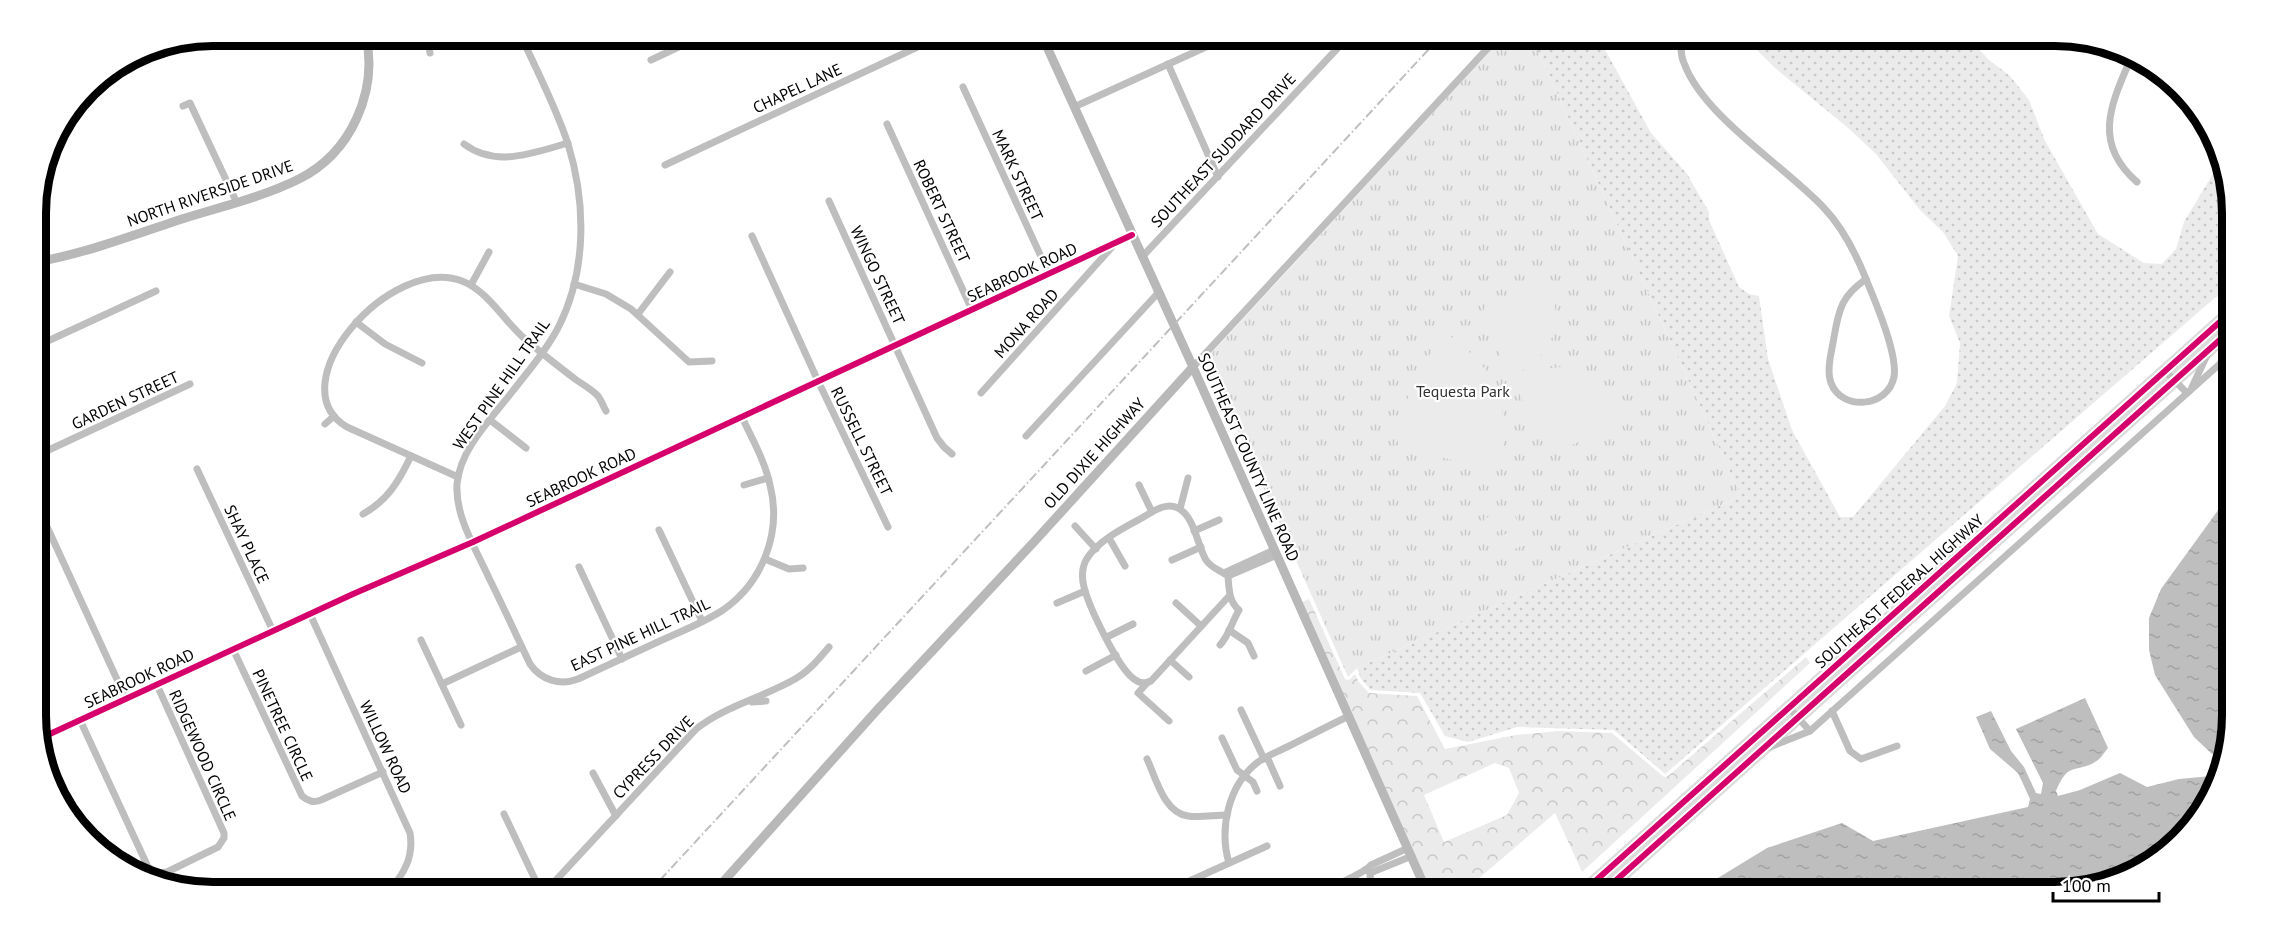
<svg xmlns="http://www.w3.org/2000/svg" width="2269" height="928" font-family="'PT Sans',sans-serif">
  <defs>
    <pattern id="grass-dots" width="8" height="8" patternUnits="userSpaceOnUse" patternTransform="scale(1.5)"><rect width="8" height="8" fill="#ebebeb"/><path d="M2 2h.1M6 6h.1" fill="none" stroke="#c8c8c8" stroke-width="1.8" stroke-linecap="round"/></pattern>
    <pattern id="forest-crowns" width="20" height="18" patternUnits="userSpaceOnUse" patternTransform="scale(1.5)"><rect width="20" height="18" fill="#ebebeb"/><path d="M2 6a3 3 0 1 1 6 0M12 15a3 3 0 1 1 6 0" fill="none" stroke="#c8c8c8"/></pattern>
    <pattern id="park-tufts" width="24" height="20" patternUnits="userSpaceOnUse" patternTransform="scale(1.5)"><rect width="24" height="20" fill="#ebebeb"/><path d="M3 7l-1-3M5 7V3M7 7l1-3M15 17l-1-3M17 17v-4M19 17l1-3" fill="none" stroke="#c8c8c8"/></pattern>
    <pattern id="water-ripples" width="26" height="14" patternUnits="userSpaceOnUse" patternTransform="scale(1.5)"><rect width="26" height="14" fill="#bebebe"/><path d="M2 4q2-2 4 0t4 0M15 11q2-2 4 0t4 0" fill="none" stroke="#a2a2a2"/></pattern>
  </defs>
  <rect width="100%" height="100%" fill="#fff"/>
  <!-- grass -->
  <polygon fill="url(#grass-dots)" points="1531,36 1603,36 1603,46 1651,133 1687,174 1709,212 1709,220 1739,287 1749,294 1759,296 1768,359 1792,430 1840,517 1853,517 1945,406 1957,383 1960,343 1949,316 1958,256 1943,232 1920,210 1876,154 1847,127 1775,68 1748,41 1749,36 1967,36 1989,60 2010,76 2029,100 2045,141 2098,234 2144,263 2162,264 2176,249 2184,222 2220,162 2231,190 2232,283 1665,774 1614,730 1517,727 1468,742 1445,736 1420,693 1371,690 1361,679 1357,668 1741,496"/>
  <!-- forest -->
  <path fill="url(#forest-crowns)" fill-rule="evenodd" d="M 1309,599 L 1345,679 L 1349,680 L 1355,674 L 1358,681 L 1369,693 L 1417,696 L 1445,749 L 1516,735 L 1558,731 L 1612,733 L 1664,777 L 1668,776 L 1806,657 L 1810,663 L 1582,872 L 1555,813 L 1463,892 L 1431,892 L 1302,602 ZM 1495,763 L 1509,768 L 1519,793 L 1507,815 L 1444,842 L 1424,795 Z"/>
  <!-- park -->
  <polygon fill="url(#park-tufts)" points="1504,36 1531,36 1741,496 1357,668 1348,677 1206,359"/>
  <!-- pitch -->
  <g fill="#ebebeb">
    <path d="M 1546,281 C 1568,322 1552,358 1511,376 L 1481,315 L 1485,307 Z"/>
    <path d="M 1442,330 C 1458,342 1475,355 1487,372 C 1505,400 1510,442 1496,472 L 1400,446 L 1392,430 Z"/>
    <path d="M 1562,367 C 1591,372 1618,388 1622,420 L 1554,454 L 1548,452 L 1513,380 L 1537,369 Z"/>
    <polygon points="1511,507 1518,523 1491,534 1484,519"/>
    <polygon points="1520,528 1526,544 1500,555 1493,539"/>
  </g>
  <!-- water -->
  <g fill="url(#water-ripples)">
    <polygon points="2232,491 2233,714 2226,759 2212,754 2194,737 2155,675 2149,650 2149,618 2161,589"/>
    <path d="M 2085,698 L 2108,748 C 2105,751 2102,757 2098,760 C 2077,775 2069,759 2056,791 L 2058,796 L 2080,790 L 2120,773 L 2147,787 L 2179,779 L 2222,775 L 2197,822 L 2163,856 L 2113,882 L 2067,892 L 1695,892 L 1767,848 L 1842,823 L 1873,841 L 2028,807 L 2030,799 L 2018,773 L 1990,749 L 1976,717 L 1991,711 L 2011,751 L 2024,767 L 2036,793 L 2041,794 L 2043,783 L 2016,729 Z"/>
  </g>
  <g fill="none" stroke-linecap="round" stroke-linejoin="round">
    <defs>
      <g id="primary">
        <polyline points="1583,892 2232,311"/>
        <polyline points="1603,892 2232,329"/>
      </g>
    </defs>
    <!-- primary casing -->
    <use href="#primary" stroke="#dbdbdb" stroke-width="14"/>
    <!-- street -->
    <g stroke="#bebebe" stroke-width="7">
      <polyline points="427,36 430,53"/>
      <path d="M 521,36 C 537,71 556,107 568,144 C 586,202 587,270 559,326 C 547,350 528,371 512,392 C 491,419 460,449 457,484 C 455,517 476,549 489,578 C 503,606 516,635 530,664 C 541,680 560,686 578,679 C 606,666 634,653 662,640 C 682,631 705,622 723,610 C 763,582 782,532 770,485 C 765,461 752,439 742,417"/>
      <path d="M 1682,36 C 1681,45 1680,55 1684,63 C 1703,116 1785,166 1824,208 C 1843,228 1856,254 1866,279"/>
      <path d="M 2131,58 C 2111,104 2092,143 2137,182"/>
      <polyline points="651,60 702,36"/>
      <polyline points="1168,64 1218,177"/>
      <polyline points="963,87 1049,274"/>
      <polyline points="183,106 190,103 236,201"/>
      <polyline points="1074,107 1230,36"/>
      <polyline points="887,124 972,310"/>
      <path d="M 464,144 C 496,168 533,153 568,143"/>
      <polyline points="665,165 941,36"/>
      <polyline points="829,201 937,438 944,447 952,454"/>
      <polyline points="752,236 818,381 888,527"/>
      <polyline points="1142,257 1349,36"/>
      <path d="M 1866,279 C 1875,301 1898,354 1894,377 C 1888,407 1842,412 1831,383 C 1826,369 1832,351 1834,337 C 1839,308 1842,296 1866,279 Z"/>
      <polyline points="574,284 606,294 631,309 689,362 712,361"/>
      <polyline points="471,285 489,252"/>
      <polyline points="638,314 670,272"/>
      <polyline points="356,322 385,344 422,363"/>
      <polyline points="37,346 156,291"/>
      <polyline points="1193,367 1499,36"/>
      <polyline points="2165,371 2187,393"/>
      <polyline points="2192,387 2208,353"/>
      <polyline points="981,393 1112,247"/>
      <polyline points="490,420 526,448"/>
      <polyline points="325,424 334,416"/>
      <polyline points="1026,436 1158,293"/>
      <polyline points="38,455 190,384"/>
      <polyline points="197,469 273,631"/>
      <path d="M 458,477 L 347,427 C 276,385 391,254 462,281 C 488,291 504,321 525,339 C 541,353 558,366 575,379 C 582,384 591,389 597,395 C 601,399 603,406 606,411"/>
      <polyline points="744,485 768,478"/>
      <polyline points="1139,485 1152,512"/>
      <polyline points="38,507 126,699"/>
      <polyline points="1180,509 1188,478"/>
      <path d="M 363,514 C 388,500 399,481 411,456"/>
      <polyline points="1075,526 1096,549"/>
      <polyline points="659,530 702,621"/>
      <polyline points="1194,531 1219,520"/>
      <polyline points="1109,538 1125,566"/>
      <polyline points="765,559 789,569 803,568"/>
      <polyline points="1172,560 1201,547"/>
      <polyline points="579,567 622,659"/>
      <polyline points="1224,573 1274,550"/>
      <polyline points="1228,576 1277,555"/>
      <polyline points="1057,603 1085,591"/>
      <polyline points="1176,603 1201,626"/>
      <path d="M 310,614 L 410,833 C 414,857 404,874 388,892"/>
      <polyline points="1229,630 1248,643 1254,656"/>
      <polyline points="1107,637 1133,624"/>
      <polyline points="421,640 461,725"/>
      <path d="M 1220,645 C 1229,635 1232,622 1239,610 C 1229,602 1229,589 1228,576 C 1220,570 1211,568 1206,560 C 1197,545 1195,517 1178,508 C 1166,501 1151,513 1140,519 C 1123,528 1096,542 1086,560 C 1082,568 1082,579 1084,587 C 1089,607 1118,668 1134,679 C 1139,683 1145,684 1151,681 L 1230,595"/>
      <path d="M 233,649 L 302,796 C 308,801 313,803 321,800 L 383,772"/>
      <polyline points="1170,660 1189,677"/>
      <polyline points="1086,671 1116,655"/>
      <polyline points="1147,683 1138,693 1169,721"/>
      <polyline points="442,684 521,647"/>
      <polyline points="752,702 766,701"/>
      <polyline points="1789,708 1810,731"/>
      <polyline points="1241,710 1264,759"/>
      <polyline points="1832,711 1850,751 1861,759 1897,746"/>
      <polyline points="80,720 148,867 157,873 167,872 218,847 224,838 224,833 157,685"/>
      <polyline points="1222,738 1237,770 1253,782 1257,791"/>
      <polyline points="39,739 353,594 473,542 1132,235"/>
      <polyline points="1770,747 1810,731 2232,353"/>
      <polyline points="1267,757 1280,786"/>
      <path d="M 1147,759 C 1156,778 1164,813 1188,816 C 1200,818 1214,815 1227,815"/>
      <polyline points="593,773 616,816"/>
      <polyline points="504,814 541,892"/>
      <path d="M 1229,863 C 1219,829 1228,785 1258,762 C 1266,756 1277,752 1287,747 C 1307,737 1328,726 1349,716"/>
      <polyline points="1367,870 1370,873 1371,892"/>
      <polyline points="1370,873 1412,856"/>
      <polyline points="1185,883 1267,846"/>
      <path d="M 545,892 L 696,729 C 725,706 764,697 795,679 C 809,671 819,659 829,647"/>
      <path d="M 1324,892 C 1335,884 1364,874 1371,865 L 1408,848"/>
    </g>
    <!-- secondary -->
    <g stroke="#b8b8b8" stroke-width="9">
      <polyline points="1042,36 1193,367 1427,892"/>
      <path d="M 37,262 C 86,253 134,235 182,219 C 220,207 263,197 299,179 C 351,153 378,92 366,36"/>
      <polyline points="714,892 878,709 1033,543 1193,367"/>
    </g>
    <!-- primary -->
    <use href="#primary" stroke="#bebebe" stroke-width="10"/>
    <!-- rail -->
    <polyline stroke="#bebebe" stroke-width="2" stroke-dasharray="9 3 1.5 3" stroke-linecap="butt" points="649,892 1441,36"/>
    <defs>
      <g id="cycleway">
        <polyline points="39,739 353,594 473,542 1132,235"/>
        <polyline points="1583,892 2232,311"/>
        <polyline points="1603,892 2232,329"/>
      </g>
    </defs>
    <!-- cycleway casing -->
    <use href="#cycleway" stroke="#fff" stroke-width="10"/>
    <!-- cycleway -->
    <use href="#cycleway" stroke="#d6006c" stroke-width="6"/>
  </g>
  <g text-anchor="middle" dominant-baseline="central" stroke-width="4.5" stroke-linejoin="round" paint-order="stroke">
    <!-- street labels -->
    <g font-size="16" fill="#000" stroke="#fff">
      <text transform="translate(797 88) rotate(-25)">CHAPEL LANE</text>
      <text transform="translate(1223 150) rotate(-47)">SOUTHEAST SUDDARD DRIVE</text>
      <text transform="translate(1018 175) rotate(65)">MARK STREET</text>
      <text transform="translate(210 193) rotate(-19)">NORTH RIVERSIDE DRIVE</text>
      <text transform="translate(942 211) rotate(65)">ROBERT STREET</text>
      <text transform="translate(1022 272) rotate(-25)">SEABROOK ROAD</text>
      <text transform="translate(878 275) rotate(65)">WINGO STREET</text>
      <text transform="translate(1026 323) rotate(-48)">MONA ROAD</text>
      <text transform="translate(501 384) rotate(-55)">WEST PINE HILL TRAIL</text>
      <text transform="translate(125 400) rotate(-25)">GARDEN STREET</text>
      <text transform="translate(862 441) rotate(64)">RUSSELL STREET</text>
      <text transform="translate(1094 453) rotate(-48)">OLD DIXIE HIGHWAY</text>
      <text transform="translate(1249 457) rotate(66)">SOUTHEAST COUNTY LINE ROAD</text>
      <text transform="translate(581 477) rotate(-25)">SEABROOK ROAD</text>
      <text transform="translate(247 544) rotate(65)">SHAY PLACE</text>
      <text transform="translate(1899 591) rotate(-42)">SOUTHEAST FEDERAL HIGHWAY</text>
      <text transform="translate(640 634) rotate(-25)">EAST PINE HILL TRAIL</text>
      <text transform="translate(139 678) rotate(-25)">SEABROOK ROAD</text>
      <text transform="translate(283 725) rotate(65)">PINETREE CIRCLE</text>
      <text transform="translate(386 747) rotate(65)">WILLOW ROAD</text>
      <text transform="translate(203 755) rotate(66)">RIDGEWOOD CIRCLE</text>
      <text transform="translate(653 757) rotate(-46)">CYPRESS DRIVE</text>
    </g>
    <!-- park labels -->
    <g font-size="16" fill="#323232" stroke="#fff">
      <text x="1463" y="391">Tequesta Park</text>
    </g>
  </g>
  <!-- crop -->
  <path d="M0 0H2269V928H0ZM213 46H2055A167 167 0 0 1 2222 213V715A167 167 0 0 1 2055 882H213A167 167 0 0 1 46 715V213A167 167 0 0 1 213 46Z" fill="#fff" fill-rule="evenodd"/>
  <path fill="none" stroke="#000" stroke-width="8" d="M213 46H2055A167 167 0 0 1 2222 213V715A167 167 0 0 1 2055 882H213A167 167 0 0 1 46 715V213A167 167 0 0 1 213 46Z"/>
  <!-- scale -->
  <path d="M2053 892v9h106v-9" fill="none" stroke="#000000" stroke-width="3"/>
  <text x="2062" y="892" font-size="18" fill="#000000" stroke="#ffffff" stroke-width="4.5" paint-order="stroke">100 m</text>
</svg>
